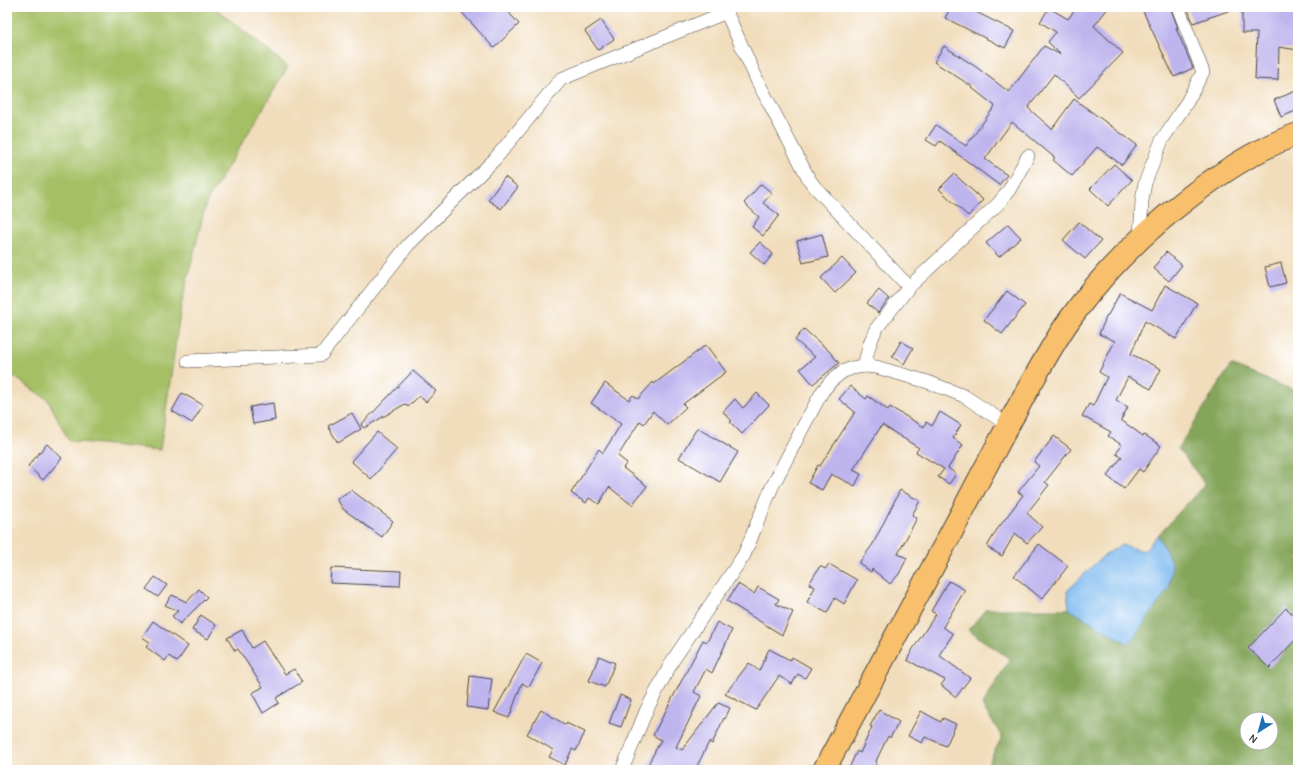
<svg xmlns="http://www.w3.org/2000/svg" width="1305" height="777" font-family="'Comic Neue',sans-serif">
  <rect width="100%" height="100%" fill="#fff"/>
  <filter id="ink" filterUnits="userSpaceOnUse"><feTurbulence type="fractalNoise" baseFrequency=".025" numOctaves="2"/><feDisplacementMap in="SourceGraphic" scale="8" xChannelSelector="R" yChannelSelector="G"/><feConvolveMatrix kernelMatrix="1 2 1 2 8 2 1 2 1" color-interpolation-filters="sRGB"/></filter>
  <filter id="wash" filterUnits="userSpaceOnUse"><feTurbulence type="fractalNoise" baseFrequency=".012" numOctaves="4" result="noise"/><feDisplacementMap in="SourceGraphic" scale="16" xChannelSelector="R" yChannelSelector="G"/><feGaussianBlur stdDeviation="0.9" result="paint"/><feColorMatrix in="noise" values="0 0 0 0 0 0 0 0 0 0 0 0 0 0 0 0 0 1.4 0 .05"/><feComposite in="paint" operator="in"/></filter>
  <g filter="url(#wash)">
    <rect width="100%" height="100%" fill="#f1ddbc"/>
    <!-- green -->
    <polygon fill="#a5bf65" stroke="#687548" points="7,7 214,7 288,67 206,203 181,306 160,450 69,441 48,400 7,372"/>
    <!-- forest -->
    <path fill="#84a65a" stroke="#586842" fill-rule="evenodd" d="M 1231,365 L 1298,392 L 1298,770 L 985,770 L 1002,737 L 982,705 L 1010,659 L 968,630 L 986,609 L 1069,609 L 1129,644 L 1172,564 L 1158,535 L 1205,484 L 1178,448 ZM 1247,719 L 1271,719 L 1271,743 L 1247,743 Z"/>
    <!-- water -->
    <polygon fill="#7cb9ef" stroke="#54728d" points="1158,535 1172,564 1169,588 1129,644 1069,609 1067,591 1102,557 1121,545 1144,551"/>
    <g id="blocks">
      <!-- building -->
      <g fill="#beb4ee">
        <polygon points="457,7 504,7 519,24 494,48"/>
        <polygon points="951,7 976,7 974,11 1014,31 1005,48 945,18"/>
        <polygon points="1077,7 1109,7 1094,26 1123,53 1079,98 1054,74 1028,108 1052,129 1074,99 1137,145 1122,165 1097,147 1072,176 1053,160 1055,158 1012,122 985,159 1007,175 999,185 940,141 936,146 926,140 936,125 966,146 995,106 972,88 973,87 934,62 944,46 976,67 1009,92 1044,46 1061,55 1048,42 1056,32 1040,22 1049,8 1068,19"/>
        <polygon points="1141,7 1170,7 1178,28 1176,28 1193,68 1174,77"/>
        <polygon points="1187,7 1233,7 1234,9 1193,23"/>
        <polygon points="1298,9 1298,50 1279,47 1278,80 1255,79 1257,33 1242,33 1242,10"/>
        <polygon points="601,20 614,39 598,50 585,31"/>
        <polygon points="1298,90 1298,110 1281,117 1274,100"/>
        <polygon points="1114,164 1132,180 1108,206 1090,189"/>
        <polygon points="954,174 983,200 968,216 939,189"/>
        <polygon points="505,177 518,187 501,209 488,200"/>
        <polygon points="761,184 772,193 763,203 779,215 763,236 752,227 759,217 744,203"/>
        <polygon points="1079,222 1101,241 1085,259 1063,240"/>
        <polygon points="1008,224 1021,238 999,257 986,243"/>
        <polygon points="822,234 828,257 803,263 797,241"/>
        <polygon points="760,242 773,254 764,265 750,252"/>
        <polygon points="1166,252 1182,265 1169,281 1153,268"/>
        <polygon points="842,258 856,273 835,293 821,278"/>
        <polygon points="1281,263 1286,283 1270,287 1265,267"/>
        <polygon points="1165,285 1197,303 1176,339 1145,321 1131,354 1161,369 1151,389 1128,377 1116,400 1128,407 1121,420 1143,436 1145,435 1161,446 1143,472 1139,469 1124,489 1107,476 1122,457 1116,454 1122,445 1108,436 1111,432 1082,416 1089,404 1093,406 1107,377 1099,372 1115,341 1099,334 1107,315 1108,315 1120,293 1152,310"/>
        <polygon points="879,290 889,299 878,313 867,303"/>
        <polygon points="1007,291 1025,305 1002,334 984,320"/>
        <polygon points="804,329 829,351 839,363 813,384 800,369 815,357 795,340"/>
        <polygon points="901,341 913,348 904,364 892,357"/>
        <polygon points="706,345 726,372 683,404 686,407 667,425 653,411 644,424 640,421 618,456 627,463 623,468 647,486 632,505 609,487 599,504 589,498 586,503 571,493 599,449 603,453 621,424 591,403 605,383 629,400 633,395 638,399 653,382 654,384"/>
        <polygon points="413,371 436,391 426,402 419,396 408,407 405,404 364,428 361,425"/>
        <polygon points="850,386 866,399 868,396 888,410 890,407 924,427 926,422 932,426 940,412 961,425 953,438 963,445 948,468 956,474 949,484 938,477 944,469 916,452 919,448 882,425 853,470 861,474 855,486 831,474 822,490 808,483 818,465 820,466 855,412 839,399"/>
        <polygon points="182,393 203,405 192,423 172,411"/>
        <polygon points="757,393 769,405 742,434 730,422 732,421 723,412 735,399 743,408"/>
        <polygon points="273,403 275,420 253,424 250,407"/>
        <polygon points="352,413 361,429 338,443 328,426"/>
        <polygon points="697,428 738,452 720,482 679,458"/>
        <polygon points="377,432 397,449 371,479 351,461"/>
        <polygon points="1054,436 1071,449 1045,482 1049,485 1027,513 1042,527 1027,543 1015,533 1002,556 987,547 996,531 1023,495 1018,492 1039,466 1034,462"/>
        <polygon points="47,444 62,458 43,480 28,466"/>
        <polygon points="351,490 393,521 382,537 343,509 337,499"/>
        <polygon points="900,490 920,501 912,515 917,518 898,554 907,558 899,574 890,584 872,569 871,572 859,563 873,544"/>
        <polygon points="1039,544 1068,566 1042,599 1014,576"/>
        <polygon points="829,564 857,580 844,604 835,598 827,613 807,602 815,587 809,584 820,566 825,569"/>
        <polygon points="331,568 401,571 400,586 330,583"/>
        <polygon points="155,577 167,585 158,597 146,589"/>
        <polygon points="949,581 965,590 943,627 953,634 939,655 970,678 956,697 941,685 945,680 907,660 913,649 936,614 931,611"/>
        <polygon points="738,584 754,594 758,587 779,599 776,604 793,612 782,635 727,601"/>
        <polygon points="199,589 207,597 180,624 172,616 178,611 165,605 172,595 187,602"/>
        <polygon points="1286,608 1298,619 1298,637 1269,668 1248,648"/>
        <polygon points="201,615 216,625 208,639 192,630"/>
        <polygon points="153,621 188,646 177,662 169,656 165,661 146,647 150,642 142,637"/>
        <polygon points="717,622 732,630 712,673 706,669 694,692 701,696 676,747 682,750 718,703 730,708 725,719 724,718 712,744 709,742 695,770 645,770 661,740 653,735 703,640 707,642"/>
        <polygon points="242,630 252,648 263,641 285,674 294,669 302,682 276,698 279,703 263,713 252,693 263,687 238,649 235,651 227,638"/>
        <polygon points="769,649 790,660 792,657 811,668 805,678 798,674 792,684 779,676 756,710 725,694 749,663 759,671"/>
        <polygon points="526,654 542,663 529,687 522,683 509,718 494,712"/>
        <polygon points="599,656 615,663 605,687 589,681"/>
        <polygon points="470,676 492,679 488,710 467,707"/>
        <polygon points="620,695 631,700 621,727 609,723"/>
        <polygon points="541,710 566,725 566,723 585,732 576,751 572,749 565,765 549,757 553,750 527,734"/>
        <polygon points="879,710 899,722 890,738 888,736 876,761 877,762 873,770 848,770 857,751 860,753 872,727 870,726"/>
        <polygon points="921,711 941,722 943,718 956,724 946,746 925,737 922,743 908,736"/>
      </g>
    </g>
  </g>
  <g filter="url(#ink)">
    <use href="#blocks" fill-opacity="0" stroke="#494641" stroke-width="1"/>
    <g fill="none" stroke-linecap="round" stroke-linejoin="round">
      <defs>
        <g id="street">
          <polyline points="724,7 758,82 809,179 814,186 909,287"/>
          <polyline points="1140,237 1142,201 1145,183 1162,140 1187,102 1203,72 1178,7"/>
          <polyline points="188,361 321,355 408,245 495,159 561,79 727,12"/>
          <polyline points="864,366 870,343 876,329 909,287 998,204 1009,190 1028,156"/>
          <polyline points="622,770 647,709 673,660 744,555 772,487 803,427 822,392 831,381 842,372 852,368 864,366 876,367 928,382 964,396 1008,425"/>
        </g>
        <path id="highway" d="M 824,770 C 869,686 914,602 959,518 C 980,477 1002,437 1024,396 C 1039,370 1053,343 1070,319 C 1104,271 1146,230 1192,195 C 1225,170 1260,147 1298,134"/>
      </defs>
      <!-- street casing -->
      <use href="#street" stroke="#494641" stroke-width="14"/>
      <!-- highway casing -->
      <use href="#highway" stroke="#494641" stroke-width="24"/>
      <!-- street -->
      <use href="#street" stroke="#fff" stroke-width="13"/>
      <!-- highway -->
      <use href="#highway" stroke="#f8bf6c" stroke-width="22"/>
    </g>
  </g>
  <!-- margin -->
  <rect width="1305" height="777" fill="none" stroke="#fff" stroke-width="24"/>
  <!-- north arrow -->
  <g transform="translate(1259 731) rotate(217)"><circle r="19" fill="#ffffff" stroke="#aaaaaa"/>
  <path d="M0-3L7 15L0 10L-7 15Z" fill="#1f6fb2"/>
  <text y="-6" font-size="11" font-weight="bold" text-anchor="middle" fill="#2b2b2b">N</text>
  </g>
</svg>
